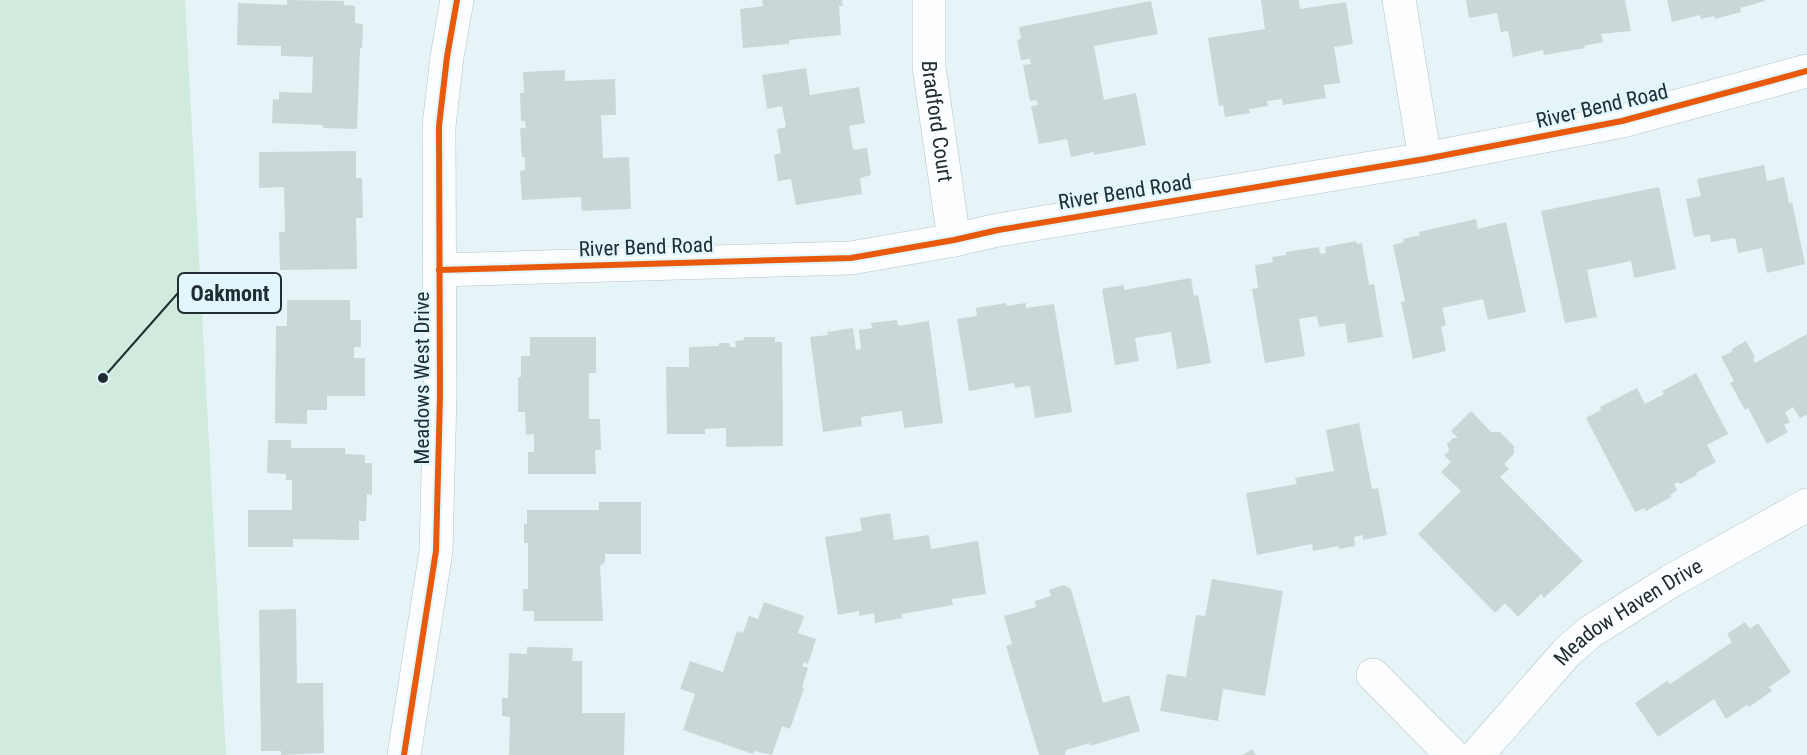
<svg xmlns="http://www.w3.org/2000/svg" width="1807" height="755" font-family="'Roboto Condensed',sans-serif">
  <rect width="100%" height="100%" fill="#e7f4f7"/>
  <!-- green -->
  <polygon fill="#d0ebdd" points="0,0 185,0 226,755 0,755"/>
  <!-- building -->
  <g fill="#c9d7d7">
    <polygon points="287,0 344,1 344,5 355,6 355,23 363,24 362,48 360,48 357,129 323,128 323,125 272,123 273,99 279,100 279,92 312,93 313,57 281,56 281,46 237,45 238,3 287,5"/>
    <polygon points="762,0 842,0 843,6 839,6 841,35 789,40 789,44 743,48 740,9 763,6"/>
    <polygon points="1261,0 1299,0 1300,9 1346,2 1353,44 1334,47 1340,83 1324,85 1326,98 1283,105 1282,99 1267,101 1268,106 1249,109 1250,113 1225,117 1223,105 1219,106 1208,38 1265,29"/>
    <polygon points="1466,0 1625,0 1631,31 1601,34 1603,42 1584,46 1585,48 1544,55 1543,50 1513,57 1508,31 1501,32 1497,13 1469,18"/>
    <polygon points="1667,0 1765,0 1765,1 1740,8 1741,12 1715,19 1714,16 1701,19 1700,15 1672,22"/>
    <polygon points="1151,1 1158,34 1094,46 1104,100 1136,93 1146,145 1094,155 1094,152 1071,157 1067,139 1039,144 1031,106 1038,105 1037,100 1030,101 1023,65 1031,64 1030,59 1021,60 1017,40 1021,39 1019,27"/>
    <polygon points="806,68 810,95 859,87 865,123 849,126 853,150 867,148 871,175 860,178 862,194 796,205 791,179 778,181 774,155 781,153 777,129 786,127 782,106 767,109 762,75"/>
    <polygon points="565,70 565,81 615,79 616,115 601,115 603,158 629,157 631,209 582,211 581,197 522,200 520,171 525,170 525,157 522,157 520,128 526,128 525,121 521,121 520,93 524,93 523,72"/>
    <polygon points="356,151 356,178 362,178 363,218 356,218 357,269 280,270 279,232 285,232 284,187 259,188 259,152"/>
    <polygon points="1764,165 1767,181 1784,177 1789,203 1792,202 1805,264 1767,273 1762,248 1738,253 1735,238 1711,242 1710,234 1694,237 1686,199 1701,196 1697,179"/>
    <polygon points="1659,187 1676,269 1634,278 1631,261 1587,270 1597,317 1565,323 1541,211"/>
    <polygon points="1476,219 1478,229 1506,222 1526,312 1488,320 1483,299 1442,308 1446,325 1441,327 1446,351 1413,359 1401,302 1405,301 1393,245 1404,242 1403,239 1420,235 1419,232"/>
    <polygon points="1356,241 1357,244 1362,243 1369,285 1374,284 1383,337 1348,343 1345,323 1319,327 1317,316 1299,319 1305,356 1265,363 1252,289 1258,288 1255,265 1273,262 1272,257 1286,255 1286,252 1319,247 1320,254 1326,253 1325,247"/>
    <polygon points="1191,278 1194,296 1198,295 1211,363 1177,369 1171,332 1135,338 1139,361 1115,365 1102,289 1124,285 1124,290"/>
    <polygon points="287,300 350,300 350,320 361,320 361,347 354,347 354,358 365,358 365,396 327,396 327,410 307,410 307,424 275,423 276,326 287,326"/>
    <polygon points="1006,303 1007,306 1026,303 1026,308 1054,304 1072,412 1035,418 1030,386 1015,388 1014,383 969,391 957,319 977,316 976,308"/>
    <polygon points="897,320 898,326 929,321 943,423 904,428 902,411 861,417 862,426 823,432 810,337 828,335 827,332 853,328 856,350 861,349 859,330 872,328 871,323"/>
    <polygon points="1807,334 1807,415 1800,418 1793,407 1785,412 1790,422 1784,425 1788,432 1767,444 1748,408 1745,410 1730,383 1734,381 1721,357 1733,351 1732,349 1746,341 1755,357 1753,359 1755,363"/>
    <polygon points="530,337 596,337 596,373 589,373 589,419 600,419 601,450 595,450 596,474 528,474 528,452 534,452 534,434 526,435 525,412 518,412 518,377 521,377 521,356 530,356"/>
    <polygon points="744,337 775,337 775,342 782,342 783,446 726,447 726,428 705,429 705,434 667,434 666,367 689,367 689,347 719,346 719,343 729,343 730,347 736,347 735,341 744,340"/>
    <polygon points="1696,373 1728,434 1707,445 1716,462 1696,473 1697,475 1680,484 1678,482 1674,484 1677,490 1670,495 1671,497 1646,511 1644,508 1635,512 1586,418 1601,410 1600,407 1637,388 1645,404 1664,394 1662,391"/>
    <polygon points="1471,411 1491,432 1500,432 1514,446 1514,454 1504,464 1509,469 1500,477 1583,561 1544,598 1541,594 1518,617 1505,603 1495,613 1418,534 1461,491 1441,472 1451,462 1444,455 1449,451 1447,444 1453,438 1458,438 1451,431"/>
    <polygon points="1359,423 1372,489 1378,488 1387,535 1363,540 1363,535 1354,537 1355,546 1339,549 1339,546 1313,551 1312,544 1257,555 1246,493 1297,484 1295,478 1334,471 1326,430"/>
    <polygon points="268,440 291,440 291,448 345,448 345,454 365,455 365,463 372,463 372,495 367,494 366,521 359,521 359,540 293,539 293,547 248,547 248,510 292,510 292,480 286,480 286,474 267,473"/>
    <polygon points="599,502 641,502 641,554 605,554 605,562 600,566 603,621 534,621 534,611 523,611 523,589 528,589 528,543 524,543 524,524 527,524 527,510 599,510"/>
    <polygon points="890,513 894,540 929,535 931,549 978,541 986,594 952,599 953,605 902,614 902,618 875,623 874,613 859,616 859,611 838,615 825,537 862,531 860,518"/>
    <polygon points="1212,579 1283,591 1265,696 1223,689 1218,721 1160,711 1167,674 1186,677 1196,615 1205,616"/>
    <polygon points="1064,585 1071,589 1103,703 1129,695 1140,731 1090,746 1090,743 1066,750 1065,755 1039,755 1006,646 1012,644 1004,616 1036,607 1035,601 1051,596 1049,590"/>
    <polygon points="764,602 804,616 798,633 816,639 808,664 804,662 802,666 808,668 802,687 804,688 790,729 782,726 772,755 754,751 753,754 683,730 695,694 680,689 690,661 723,672 737,631 743,633 749,616 758,619"/>
    <polygon points="296,609 297,683 323,683 324,753 281,755 281,751 261,751 259,610"/>
    <polygon points="1745,622 1750,629 1758,623 1791,672 1769,687 1772,691 1749,707 1747,705 1726,719 1714,699 1658,737 1635,703 1667,681 1670,684 1732,642 1727,634"/>
    <polygon points="527,647 573,648 572,661 582,661 582,713 625,713 624,755 509,755 510,717 502,716 502,698 508,698 509,653 527,654"/>
    <polygon points="1252,749 1256,755 1243,755"/>
  </g>
  <g fill="none" stroke-linecap="round" stroke-linejoin="round">
    <defs>
      <g id="minor">
        <path id="s1" d="M 929,0 L 929,67 L 954,240"/>
        <polyline points="1399,0 1425,159"/>
        <polyline points="439,270 851,258 954,240 998,230 1425,159 1622,121 1807,71"/>
        <polyline points="1373,675 1452,755"/>
        <polyline points="404,755 436,551 440,396 439,126 447,57 457,0"/>
        <path id="s2" d="M 1477,755 L 1567,652 L 1590,632 L 1671,581 L 1807,505"/>
      </g>
    </defs>
    <!-- minor casing -->
    <use href="#minor" stroke="#b7c4c7" stroke-width="34"/>
    <!-- minor -->
    <use href="#minor" stroke="#fbfdfe" stroke-width="33"/>
    <defs>
      <g id="cycleway">
        <polyline points="439,270 851,258 954,240 998,230 1425,159 1622,121 1807,71"/>
        <polyline points="404,755 436,551 440,396 439,126 447,57 457,0"/>
      </g>
    </defs>
    <!-- cycleway casing -->
    <use href="#cycleway" stroke="#e1f7fd" stroke-width="10"/>
    <!-- cycleway -->
    <use href="#cycleway" stroke="#e8590c" stroke-width="6"/>
  </g>
  <g text-anchor="middle" dominant-baseline="central" stroke-width="5" stroke-linejoin="round" paint-order="stroke">
    <!-- street labels -->
    <g font-size="21" fill="#202e32" stroke="#e1f7fd">
      <text transform="translate(1602 106) rotate(-13)">River Bend Road</text>
      <text stroke="none"><textPath href="#s1" startOffset="122">Bradford Court</textPath></text>
      <text transform="translate(1125 192) rotate(-9)">River Bend Road</text>
      <text transform="translate(646 247) rotate(-2)">River Bend Road</text>
      <text transform="translate(422 378) rotate(-90)">Meadows West Drive</text>
      <text stroke="none"><textPath href="#s2" startOffset="210">Meadow Haven Drive</textPath></text>
    </g>
  </g>
  <!-- callouts -->
  <path fill="none" stroke="#202e32" stroke-width="2" d="M103 378L178 293"/>
  <circle fill="#202e32" stroke="#e1f7fd" stroke-width="2" cx="103" cy="378" r="6"/>
  <rect fill="#e1f7fd" stroke="#202e32" stroke-width="2" x="178" y="273" width="103" height="40" rx="6"/>
  <g font-size="22" text-anchor="middle" font-weight="bold" fill="#202e32">
    <text x="230" y="301">Oakmont</text>
  </g>
</svg>
